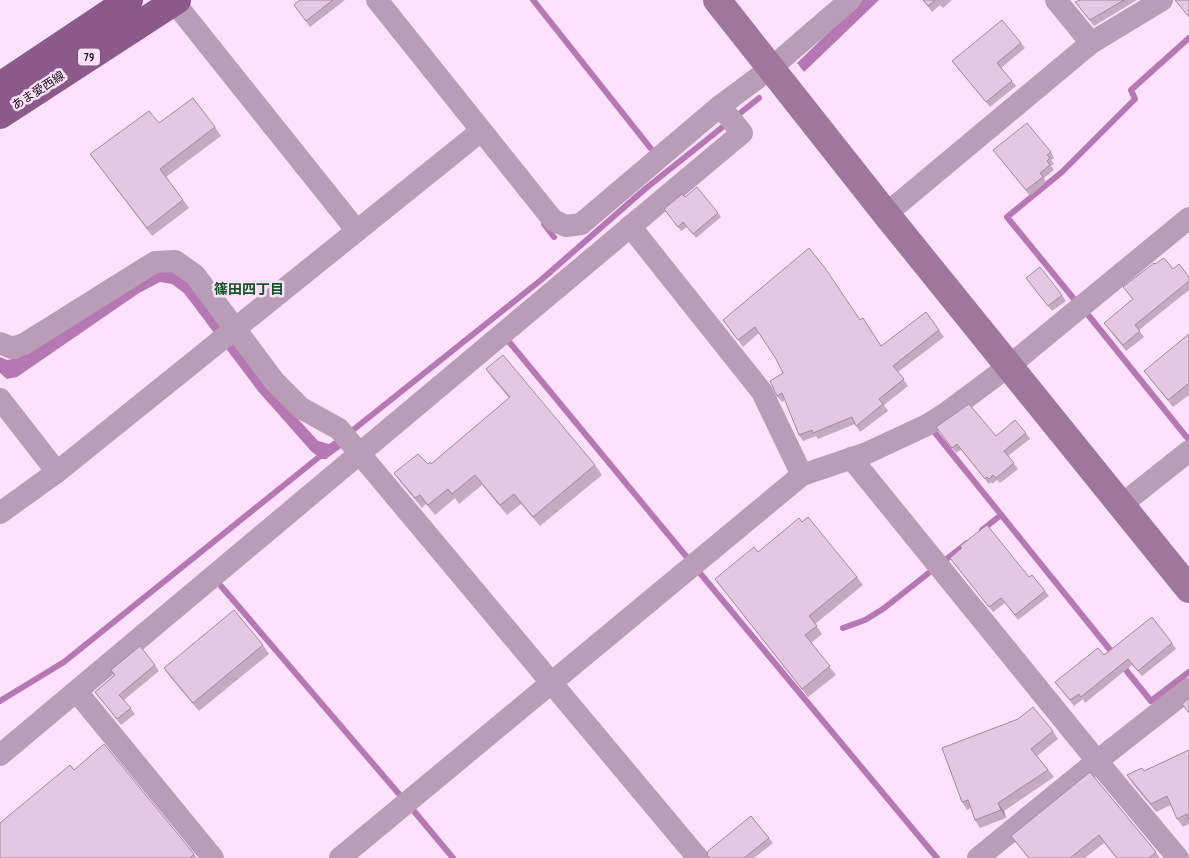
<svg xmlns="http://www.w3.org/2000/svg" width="1189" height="858" font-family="'PT Sans Narrow','Noto Sans JP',sans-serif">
  <rect width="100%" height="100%" fill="#ffe1fd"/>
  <!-- water -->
  <g fill="#b678b3">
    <polygon points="862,0 879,0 804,72 797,63"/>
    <polygon points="174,270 185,278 269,387 318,441 329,444 339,437 345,445 326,459 321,459 311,451 258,391 184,293 172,284 160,282 139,293 17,377 7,379 0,373 0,357 7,360 18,358 146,273"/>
  </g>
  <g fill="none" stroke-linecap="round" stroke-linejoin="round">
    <!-- stream -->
    <g stroke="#b678b3" stroke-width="6">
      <polyline points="533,0 652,150"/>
      <polyline points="544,224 554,237"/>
      <polyline points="1074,299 1007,217 1062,172 1135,99 1131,90 1189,38"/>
      <polyline points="1089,316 1189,440"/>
      <polyline points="510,343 686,556"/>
      <polyline points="932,429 1115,656"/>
      <polyline points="348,434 541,280 645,189 759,98"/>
      <polyline points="982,530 1001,515"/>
      <polyline points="944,561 967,543"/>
      <polyline points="699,572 937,858"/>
      <polyline points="221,586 399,794"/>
      <polyline points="843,628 865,620 883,609 930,572"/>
      <polyline points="1121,664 1151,701 1189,672"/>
      <polyline points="0,701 64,662 324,453"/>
      <polyline points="413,810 453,858"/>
    </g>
    <!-- street -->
    <g stroke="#b99db7" stroke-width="22">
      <polyline points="377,0 553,220 566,226 581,224 720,106 771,68 850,0"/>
      <polyline points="1056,0 1091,43"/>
      <polyline points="174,2 357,231"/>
      <polyline points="886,214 1091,43 1162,0"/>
      <polyline points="630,226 762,392 802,475"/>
      <polyline points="0,343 12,348 24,344 155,262 175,261 195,275 275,382 301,408 339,429 698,858"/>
      <polyline points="0,399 57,472 481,131"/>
      <polyline points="851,458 1097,761 1178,858"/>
      <polyline points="1121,505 1189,451"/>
      <polyline points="0,513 57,472"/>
      <polyline points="77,692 213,858"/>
      <polyline points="0,755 742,133 720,106"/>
      <polyline points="340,858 802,475 867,453 927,425 946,413 1009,366 1189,218"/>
      <polyline points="978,858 1097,761 1189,689"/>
    </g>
    <!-- secondary -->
    <polyline stroke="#9f769d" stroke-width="28" points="717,0 886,214 1189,589"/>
    <!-- primary -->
    <g stroke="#8c5a8a" stroke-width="28">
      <polyline points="0,86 129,0"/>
      <polyline points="0,115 177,0"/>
    </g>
  </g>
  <!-- wall -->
  <g fill="#c5abc2">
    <polygon points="300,0 345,0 310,27 294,5"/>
    <polygon points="923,0 952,0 943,8 940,5 932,12"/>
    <polygon points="1080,0 1137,0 1094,26 1075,2"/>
    <polygon points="1021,43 1025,48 1001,68 1016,86 990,107 952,61"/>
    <polygon points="159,123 215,127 221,136 166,177 189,208 152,236 90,154"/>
    <polygon points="993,150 1051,152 1054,158 1051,160 1054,164 1051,166 1054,170 1044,178 1046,182 1030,196"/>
    <polygon points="685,197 718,213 721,217 696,238 687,227 681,231 667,213"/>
    <polygon points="1155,264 1173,269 1189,277 1189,290 1139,330 1144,337 1126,351 1104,323 1133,300 1123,287"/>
    <polygon points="1026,278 1062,295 1066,301 1052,311"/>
    <polygon points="723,320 860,320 881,346 939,330 944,337 898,372 908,386 884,405 888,411 860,432 855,424 818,439 816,436 803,441 799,435 785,400 782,402 777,396 783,373 776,359 759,333 743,347"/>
    <polygon points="1189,334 1189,395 1173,407 1144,371"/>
    <polygon points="486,369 595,465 602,475 540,526 521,504 507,515 482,485 459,504 455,498 435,515 426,504 422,508 401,483 394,473 431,464 509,398 493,379"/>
    <polygon points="936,427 996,436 1026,433 1030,439 1008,456 1018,469 1000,483 997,480 992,484 991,482 989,484 961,450 956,453"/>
    <polygon points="802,522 857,577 863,585 815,624 822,634 811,643 836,675 808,697 715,579 758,552"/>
    <polygon points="950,558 1029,577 1045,591 1049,596 1018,620 1005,603 993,612"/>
    <polygon points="1172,643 1176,649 1142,676 1132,665 1085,703 1083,699 1074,706 1055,682 1104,655"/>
    <polygon points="263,645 269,654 199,711 170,677 164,668"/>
    <polygon points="155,665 159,671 124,700 135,714 121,725 95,692 114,675 111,670"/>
    <polygon points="1053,731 1058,739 1037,756 1054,777 1004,811 1006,818 980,828 975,820 971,808 967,810 962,802"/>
    <polygon points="1189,750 1189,824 1183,827 1177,819 1171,805 1156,812 1132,783 1127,775 1144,771"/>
    <polygon points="74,770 194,854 197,858 0,858"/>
    <polygon points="1090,772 1156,852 1160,858 1116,858 1104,843 1085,858 1028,858 1011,836"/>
    <polygon points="769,838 773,843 754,858 709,858"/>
  </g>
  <!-- shaded-wall -->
  <polygon fill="#a08b9e" points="998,803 1004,811 1006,818 1001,810"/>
  <!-- building -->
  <g fill="#e5c7e2" stroke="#a08b9e">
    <polygon points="300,0 333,0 306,21 294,5"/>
    <polygon points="923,0 935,0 928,6"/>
    <polygon points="1080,0 1124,0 1090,20 1075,2"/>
    <polygon points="1175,0 1189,0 1189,17"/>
    <polygon points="1002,20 1021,43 997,63 1012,81 986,102 952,61"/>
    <polygon points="193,98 215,127 160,169 183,200 147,228 90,154 149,111 159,123"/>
    <polygon points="1027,123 1051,152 1047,155 1050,158 1047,161 1050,165 1040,173 1043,177 1026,190 993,150"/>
    <polygon points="697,187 718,213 693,234 683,222 678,227 664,209 682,194 685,197"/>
    <polygon points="809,248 825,268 860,320 863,318 881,346 926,312 939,330 893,366 904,379 879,399 883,404 856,426 852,417 813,433 812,430 799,435 782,393 777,396 770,381 783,373 776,359 755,327 738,340 723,320"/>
    <polygon points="1164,258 1173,269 1179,264 1189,277 1189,281 1135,325 1140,331 1123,345 1104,323 1133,299 1123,287 1154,263 1155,264"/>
    <polygon points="1040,267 1062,295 1048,306 1026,278"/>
    <polygon points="1189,334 1189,383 1168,400 1144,371"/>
    <polygon points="503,355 595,465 533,517 514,494 500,505 475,475 452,494 448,489 428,505 420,495 415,498 394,473 418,454 428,464 430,462 431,464 510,397 486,369"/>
    <polygon points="969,404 996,436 1015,420 1026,433 1004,451 1014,463 996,478 993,475 989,479 987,477 985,479 957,444 952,448 936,427"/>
    <polygon points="808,517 857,577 809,616 817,626 805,635 830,666 802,689 715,579 754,547 758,552 799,518 802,522"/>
    <polygon points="987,525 1029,577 1032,575 1045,591 1015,615 1001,598 989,607 950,558 962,548 960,546"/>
    <polygon points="234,610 263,645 193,703 164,668"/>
    <polygon points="1152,617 1172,643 1138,671 1128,659 1081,697 1079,694 1070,700 1055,682 1098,648 1104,655"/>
    <polygon points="140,646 155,665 119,695 131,708 117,719 95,692 115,675 111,670"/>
    <polygon points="1189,698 1189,713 1182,704"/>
    <polygon points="1033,707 1053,731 1031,749 1048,770 998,803 1001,810 975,820 968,800 962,802 942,748 1018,719"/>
    <polygon points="104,744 194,854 190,858 0,858 0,823 70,765 74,770"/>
    <polygon points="1189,750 1189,820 1187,814 1177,819 1167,796 1151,804 1127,775 1142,768 1144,771"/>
    <polygon points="1090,772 1156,852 1149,858 1117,858 1099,835 1070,858 1029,858 1011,836"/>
    <polygon points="751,816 769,838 744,858 710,858 707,855 708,851"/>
  </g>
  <g text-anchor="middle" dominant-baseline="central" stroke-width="5" stroke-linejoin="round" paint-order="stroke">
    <!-- shield labels -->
    <rect fill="#ffe1fd" stroke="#5c4d5b" stroke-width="1" x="78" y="48.5" width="22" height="17" rx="4"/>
    <g font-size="11" font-weight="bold" fill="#160d16">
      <text x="89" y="57">79</text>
    </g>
    <!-- street labels -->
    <g font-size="12" fill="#160d16" stroke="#ffe1fd">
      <text transform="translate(38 90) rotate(-33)">あま愛西線</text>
    </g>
    <!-- neighbourhood labels -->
    <g font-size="14" font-weight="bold" fill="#155526" stroke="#ffe1fd">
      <text x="249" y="289">篠田四丁目</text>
    </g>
  </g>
</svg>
